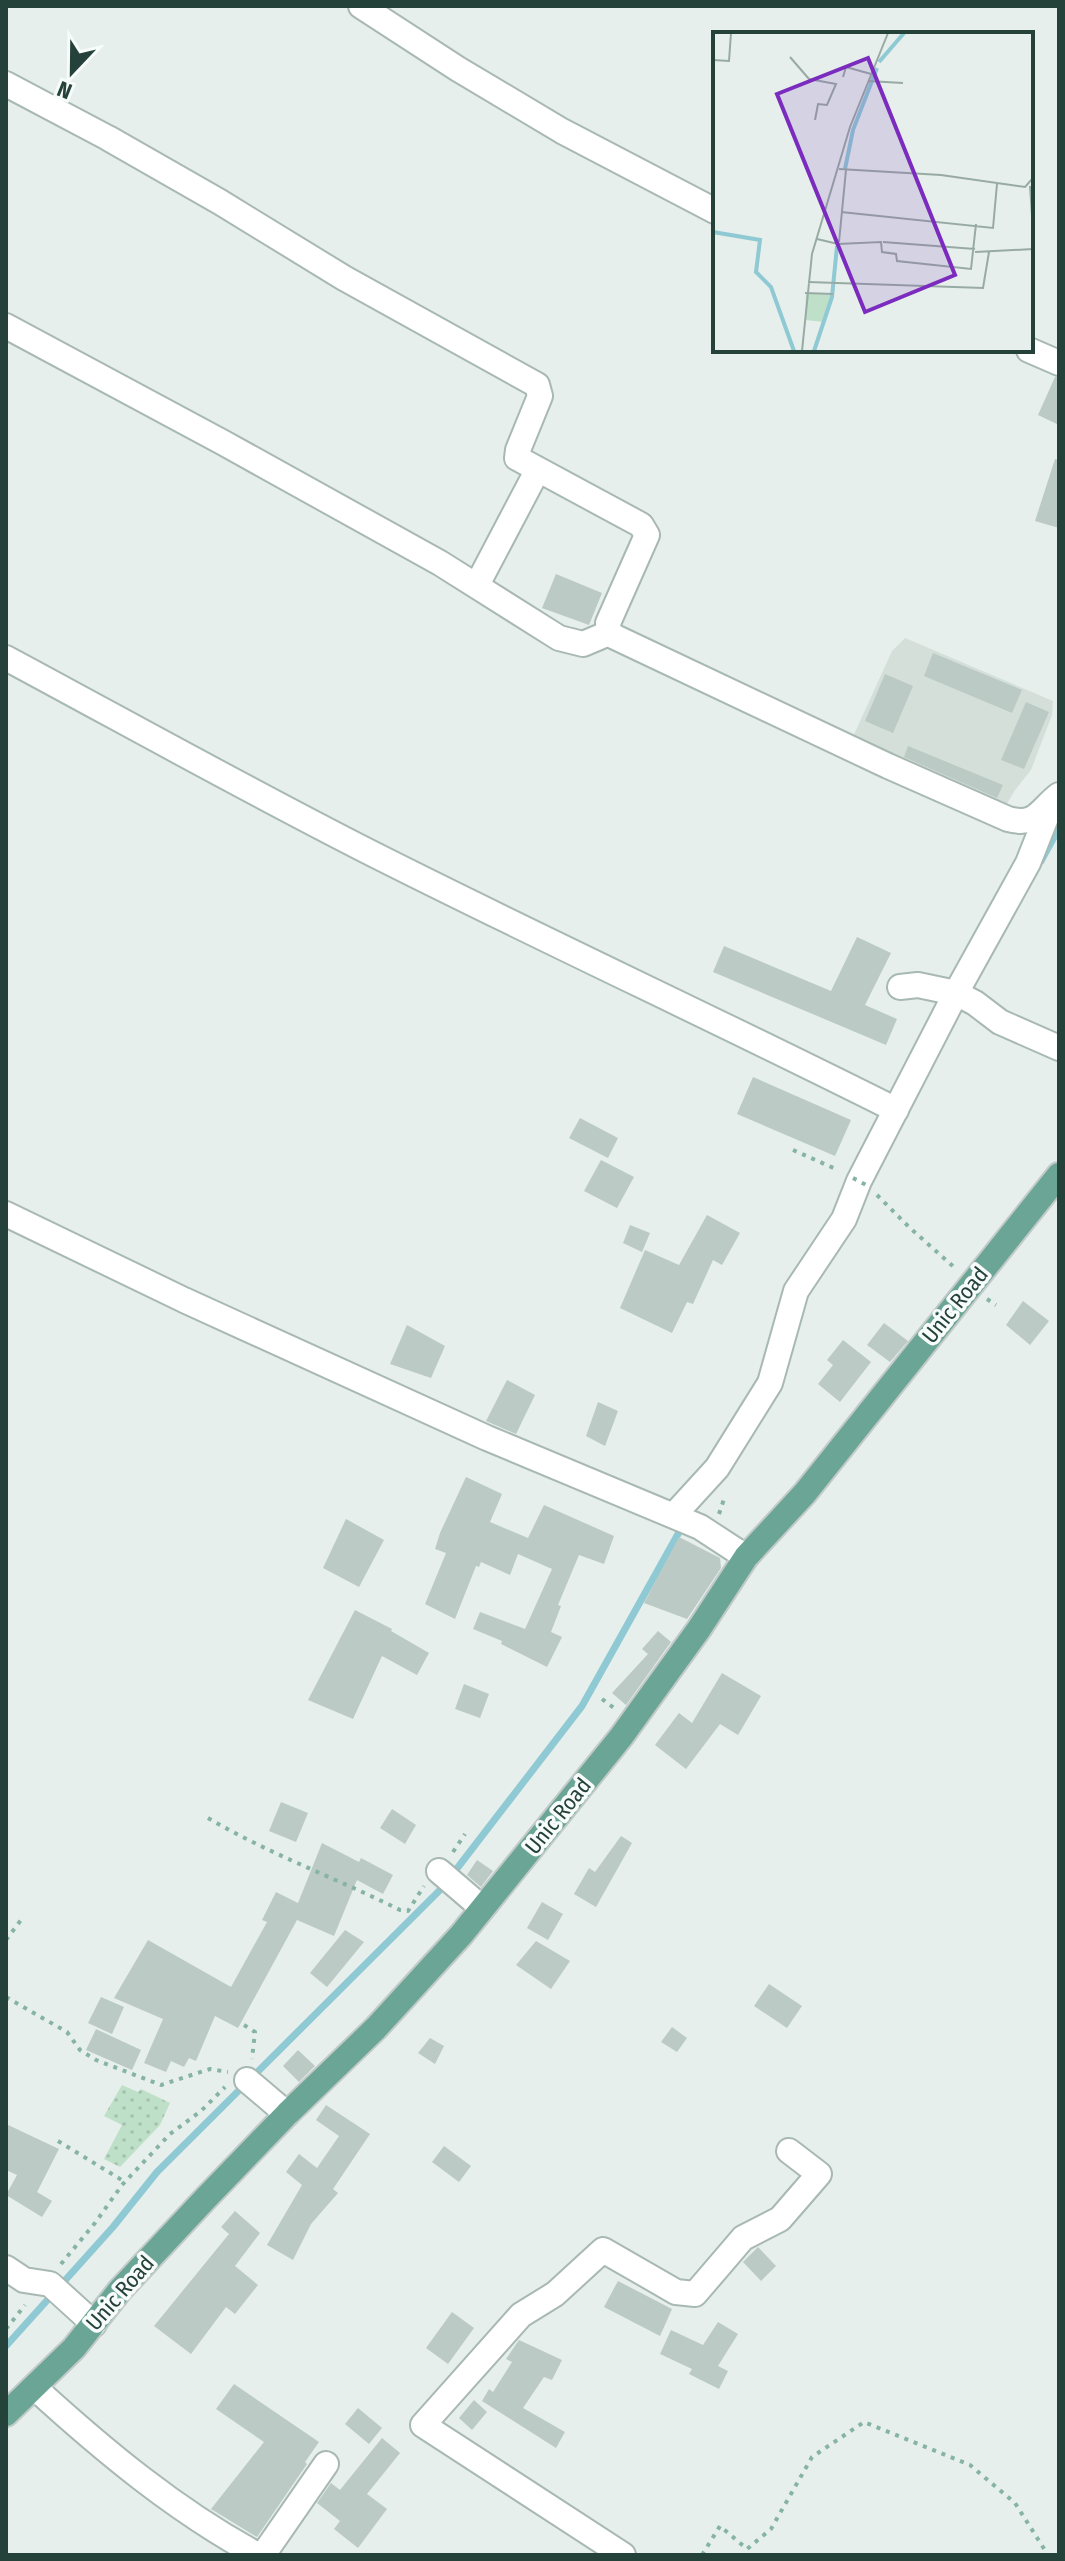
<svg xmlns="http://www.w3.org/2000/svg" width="1065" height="2561" font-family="'Fira Sans Condensed',sans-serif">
  <defs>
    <pattern id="garden-dots" width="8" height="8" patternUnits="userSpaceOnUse" patternTransform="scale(2)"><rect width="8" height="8" fill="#bfe0c8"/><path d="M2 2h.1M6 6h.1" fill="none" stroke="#a4c1ad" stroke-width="1.8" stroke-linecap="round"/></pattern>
  </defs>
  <rect width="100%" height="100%" fill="#e6efeb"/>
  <!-- built -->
  <polygon fill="#d4dfda" points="905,638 1053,701 1052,715 1031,770 1015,790 1004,809 851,741 892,651"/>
  <!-- garden -->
  <polygon fill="url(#garden-dots)" points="122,2085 138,2092 141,2089 170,2103 160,2125 120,2167 104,2159 122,2125 104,2116"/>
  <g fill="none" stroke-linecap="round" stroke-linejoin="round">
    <!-- stream -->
    <g stroke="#8ec9d4" stroke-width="7">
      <polyline points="1041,861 1059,828"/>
      <polyline points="6,2346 113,2227 157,2172 442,1888 582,1706 683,1525"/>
    </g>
  </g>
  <!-- building -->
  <g fill="#bbcac4">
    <polygon points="1055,377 1059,378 1059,425 1038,415"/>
    <polygon points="1055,459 1059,460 1059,528 1035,521"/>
    <polygon points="556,574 602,593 589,625 542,608"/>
    <polygon points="933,653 1022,690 1012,713 924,676"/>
    <polygon points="885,674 913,686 893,733 865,721"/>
    <polygon points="1026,702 1049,712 1024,769 1001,760"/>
    <polygon points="908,746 1003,785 997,798 904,757"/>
    <polygon points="857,937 891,953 865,1005 897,1019 886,1045 713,972 724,946 831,991"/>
    <polygon points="753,1077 851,1120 835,1156 737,1114"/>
    <polygon points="580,1118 618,1138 608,1158 569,1138"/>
    <polygon points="601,1160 634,1177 617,1208 584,1191"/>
    <polygon points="707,1215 740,1233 722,1265 713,1260 693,1304 687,1302 672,1333 620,1308 645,1250 679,1265"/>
    <polygon points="630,1225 650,1233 642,1252 623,1243"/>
    <polygon points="1023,1301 1049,1321 1030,1345 1006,1325"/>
    <polygon points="884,1323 908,1341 890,1362 867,1345"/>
    <polygon points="407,1325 445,1346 431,1378 390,1364"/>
    <polygon points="843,1340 871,1362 840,1402 818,1384 833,1365 827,1360"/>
    <polygon points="507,1380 535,1395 516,1434 486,1421"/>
    <polygon points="598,1402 618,1411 605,1446 586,1436"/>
    <polygon points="466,1477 502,1494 490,1522 528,1538 544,1505 614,1536 604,1564 579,1555 558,1605 561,1606 551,1632 562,1637 547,1667 501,1644 502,1641 473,1629 480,1612 525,1629 552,1569 518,1554 510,1575 481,1562 479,1567 476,1566 455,1619 425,1604 446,1553 435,1549 440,1533"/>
    <polygon points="346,1519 384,1540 359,1587 323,1568"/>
    <polygon points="679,1537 720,1558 721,1568 687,1619 644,1603"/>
    <polygon points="355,1610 392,1629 391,1631 429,1653 417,1675 382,1656 353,1719 308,1700"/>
    <polygon points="658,1631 671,1642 626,1705 612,1693 648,1654 642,1649"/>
    <polygon points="722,1673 761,1696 738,1735 720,1724 686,1769 655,1745 679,1713 692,1723"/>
    <polygon points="464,1684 489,1694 480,1718 455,1709"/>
    <polygon points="281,1802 308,1813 296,1842 269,1831"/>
    <polygon points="392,1809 416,1825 405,1844 380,1828"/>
    <polygon points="621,1836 632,1843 596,1907 574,1894 589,1868 595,1872"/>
    <polygon points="322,1843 359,1862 361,1858 393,1875 383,1894 357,1880 334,1936 297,1920 238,2028 215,2016 196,2061 189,2058 184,2067 171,2061 166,2072 144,2063 163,2019 114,1998 148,1940 231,1987 267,1922 262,1920 276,1892 298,1903"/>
    <polygon points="477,1860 493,1871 481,1887 467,1875"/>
    <polygon points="542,1902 563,1914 548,1940 527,1928"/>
    <polygon points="345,1930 364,1942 327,1987 310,1973"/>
    <polygon points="536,1941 570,1961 551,1989 516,1965"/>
    <polygon points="769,1984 802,2006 787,2028 754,2006"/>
    <polygon points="101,1997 124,2007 112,2034 88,2023"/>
    <polygon points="672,2027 687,2038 677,2052 661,2042"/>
    <polygon points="96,2029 141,2050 132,2070 86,2050"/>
    <polygon points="430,2038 444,2046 435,2064 418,2053"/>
    <polygon points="298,2050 315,2066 299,2082 283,2066"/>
    <polygon points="326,2105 370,2134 333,2189 338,2193 311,2224 293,2260 267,2245 302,2185 286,2172 299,2154 317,2168 339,2136 316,2120"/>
    <polygon points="6,2124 59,2149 37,2192 52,2201 42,2217 6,2195 17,2175 6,2170"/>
    <polygon points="444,2146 471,2166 459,2182 432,2162"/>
    <polygon points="235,2211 260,2233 235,2266 258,2285 235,2314 226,2307 191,2354 154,2326 229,2234 221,2227"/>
    <polygon points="758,2247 776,2266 761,2281 743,2262"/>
    <polygon points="618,2281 672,2309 660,2336 604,2307"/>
    <polygon points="452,2312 474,2328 448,2364 426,2348"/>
    <polygon points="718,2322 738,2334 718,2366 728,2371 719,2389 689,2374 692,2369 660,2354 671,2330 703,2345"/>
    <polygon points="519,2340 562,2360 552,2380 544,2377 523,2408 565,2432 556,2448 482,2401 489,2389 493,2392 512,2362 506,2359"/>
    <polygon points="234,2384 319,2442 305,2462 307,2464 257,2537 211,2509 264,2442 216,2409"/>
    <polygon points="474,2400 487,2412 472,2430 459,2418"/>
    <polygon points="358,2408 382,2428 369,2444 345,2424"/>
    <polygon points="382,2438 400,2453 367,2494 387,2509 358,2548 334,2529 340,2521 317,2503 331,2483 340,2490"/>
  </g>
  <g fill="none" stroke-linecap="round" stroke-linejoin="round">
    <defs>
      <g id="minor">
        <polyline points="361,6 458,69 562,131 715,211"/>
        <path d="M 6,84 L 108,138 L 220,202 L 344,278 L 537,385 L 540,396 L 518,450 L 517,458 L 641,525 L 647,535 L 608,623 L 609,633 L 615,637 L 888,766 L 1008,819 C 1037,827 1040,809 1059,795"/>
        <polyline points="6,326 222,442 440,563 559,638 583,644 609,633"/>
        <polyline points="1029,350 1059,363"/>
        <polyline points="477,585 537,471"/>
        <path d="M 6,658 C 127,723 247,790 369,852 C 543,940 721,1022 896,1110"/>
        <polyline points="900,987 918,985 956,993 975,1003 1000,1022 1059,1048"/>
        <polyline points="6,1214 184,1300 487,1438 700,1527 746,1557"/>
        <polyline points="674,1515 717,1468 770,1383 796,1291 844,1219 859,1181 956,993 1028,863 1051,805"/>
        <polyline points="439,1871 481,1907"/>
        <polyline points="247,2080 287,2114"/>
        <polyline points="6,2268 24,2280 50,2284 94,2324"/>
        <path d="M 35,2388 C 103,2450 176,2511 258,2555"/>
        <polyline points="263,2555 326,2464"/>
        <polyline points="623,2555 423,2425 521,2315 555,2294 603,2250 676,2292 695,2294 743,2238 780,2219 819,2174 789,2151"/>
      </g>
      <polyline id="major" points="6,2414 74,2348 120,2290 205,2199 287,2114 376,2028 461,1935 621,1737 699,1629 746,1557 805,1493 1059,1175"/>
    </defs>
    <!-- minor casing -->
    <use href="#minor" stroke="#a8b8b2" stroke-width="28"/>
    <!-- major casing -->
    <use href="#major" stroke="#c2cac8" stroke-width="28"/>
    <!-- path -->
    <g stroke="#86b3a5" stroke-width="4" stroke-dasharray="4 6" stroke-linecap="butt">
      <polyline points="793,1150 838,1170"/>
      <polyline points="877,1195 910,1228 955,1268"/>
      <polyline points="987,1299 996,1305"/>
      <polyline points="719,1514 725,1496"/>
      <polyline points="602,1699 614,1708"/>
      <path d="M 208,1818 C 269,1854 336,1878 400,1910 L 408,1911 L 424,1886"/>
      <polyline points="453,1852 465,1834"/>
      <polyline points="6,1940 24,1916"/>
      <polyline points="6,1997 67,2032 80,2050 96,2060 161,2085 210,2069 228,2072"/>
      <polyline points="244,2025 255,2032 252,2059"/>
      <polyline points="58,2141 125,2182"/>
      <polyline points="61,2264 95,2223 122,2185 170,2134 201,2111 225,2087"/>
      <polyline points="6,2329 25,2305"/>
      <polyline points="702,2555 720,2526 747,2549 771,2529 812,2457 864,2422 970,2465 1015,2503 1048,2555"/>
    </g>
    <!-- minor -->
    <use href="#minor" stroke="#fff" stroke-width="24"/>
    <!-- major -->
    <use href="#major" stroke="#6aa596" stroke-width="24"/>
    <!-- path-bridge -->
    <polyline stroke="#86b3a5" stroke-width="4" stroke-dasharray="4 6" stroke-linecap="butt" points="853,1178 870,1187"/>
  </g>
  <g text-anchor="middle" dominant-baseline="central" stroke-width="7" stroke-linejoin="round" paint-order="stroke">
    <!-- street labels -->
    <g font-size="22" fill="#24423a" stroke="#f7fbf9">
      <text transform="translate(955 1305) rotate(-51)">Unic Road</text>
      <text transform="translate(558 1816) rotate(-51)">Unic Road</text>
      <text transform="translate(120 2293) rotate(-49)">Unic Road</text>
    </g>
  </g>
  <!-- overview -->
  <g transform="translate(713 32)">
    <rect width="320" height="320" fill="#e6efeb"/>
    <path d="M 93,261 L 119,263 L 111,290 L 92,288 Z" fill="#bfe0c8"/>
    <path fill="none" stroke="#8ec9d4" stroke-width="4" d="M 166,30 L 191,1M 132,137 L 140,98 L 164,36M 0,200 L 47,208 L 43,240 L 58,255 L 81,319M 101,319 L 119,265 L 124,214"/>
    <path fill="none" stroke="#98aaa4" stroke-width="2" d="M 77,25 L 96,47 L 123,52 L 114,73 L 105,72 L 102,88M 0,28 L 16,29 L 18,1M 130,45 L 133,35 L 158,42M 155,49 L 190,51M 126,137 L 228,143 L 312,155 L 320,146M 317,154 L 320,198M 128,180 L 280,196 L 284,152M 104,207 L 125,212 L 168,210 L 169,220 L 183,222 L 184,229 L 258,237 L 263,192M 126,210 L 133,138M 170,210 L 262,217M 262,220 L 320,217M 95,250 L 270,256 L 276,220M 92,261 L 120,262M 89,319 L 99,222 L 137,95 L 175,1"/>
    <path fill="#7b2cbf" fill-opacity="0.15" stroke="#7b2cbf" stroke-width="4" d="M 155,26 L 242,243 L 152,280 L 64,62 Z"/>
    <rect width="320" height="320" fill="none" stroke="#24423a" stroke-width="4"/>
  </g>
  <!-- border -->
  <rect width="1065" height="2561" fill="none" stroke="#24423a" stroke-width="16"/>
  <!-- north arrow -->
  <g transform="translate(72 72) rotate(202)" stroke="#f7fbf9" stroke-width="6" paint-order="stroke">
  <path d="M0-6L14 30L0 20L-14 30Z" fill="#24423a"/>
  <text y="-12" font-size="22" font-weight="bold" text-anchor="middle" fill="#24423a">N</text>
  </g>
</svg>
